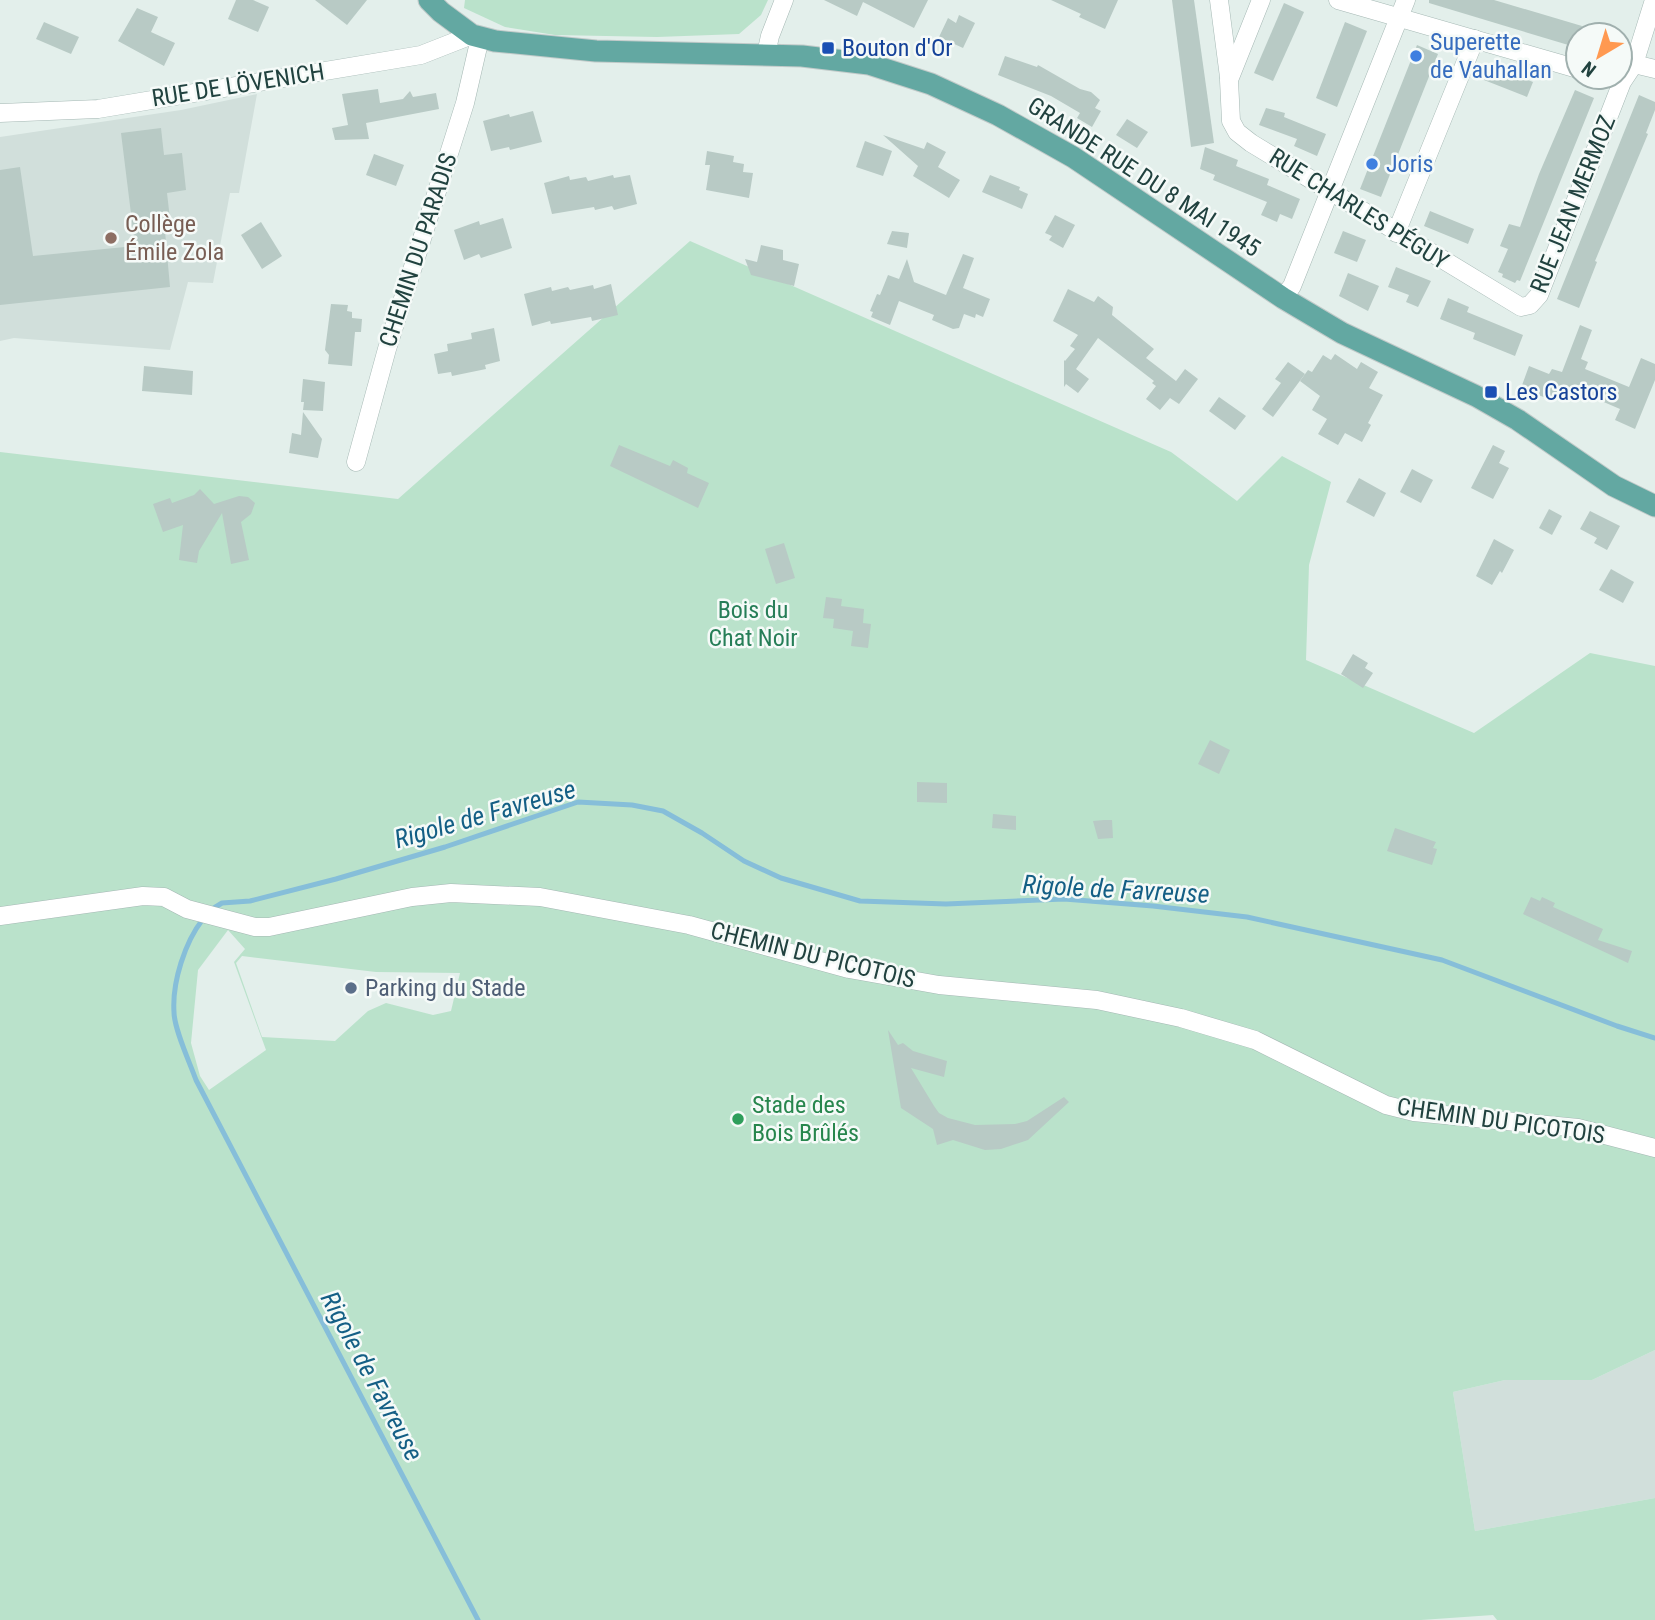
<svg xmlns="http://www.w3.org/2000/svg" width="1655" height="1620" font-family="'Roboto Condensed',sans-serif">
  <rect width="100%" height="100%" fill="#e3efeb"/>
  <!-- built -->
  <g fill="#d1dfdb">
    <polygon points="257,94 239,193 230,193 213,283 188,282 170,350 14,338 0,341 0,137 181,110"/>
    <polygon points="1655,1350 1655,1498 1475,1531 1453,1392 1505,1380 1592,1380"/>
  </g>
  <!-- green -->
  <g fill="#bae2cb" fill-rule="evenodd">
    <polygon points="465,0 768,0 761,15 739,34 657,37 555,35 505,27 464,8"/>
    <path d="M 690,241 L 1171,452 L 1237,501 L 1282,456 L 1331,482 L 1309,565 L 1306,660 L 1474,733 L 1590,653 L 1655,666 L 1655,1350 L 1592,1380 L 1505,1380 L 1453,1392 L 1475,1531 L 1655,1498 L 1655,1620 L 1497,1620 L 1493,1615 L 1421,1620 L 0,1620 L 0,452 L 398,499 ZM 228,930 L 245,949 L 234,962 L 266,1050 L 209,1090 L 200,1076 L 191,1043 L 198,970 ZM 242,956 L 376,972 L 460,973 L 451,1011 L 433,1015 L 386,1003 L 368,1011 L 335,1041 L 262,1037 L 236,963 Z"/>
  </g>
  <g fill="none" stroke-linecap="round" stroke-linejoin="round">
    <!-- stream -->
    <g stroke="#86bed9" stroke-width="5">
      <polyline points="209,911 222,903 250,901 336,879 445,847 578,802 632,805 663,811 702,833 744,861 781,878 860,901 946,904 1064,899 1153,906 1247,917 1442,960 1617,1026 1655,1038"/>
      <path d="M 203,919 C 185,942 172,982 174,1012 C 174,1029 190,1063 196,1080 L 478,1620"/>
    </g>
  </g>
  <!-- building -->
  <g fill="#b8cac5">
    <polygon points="236,0 253,0 269,7 258,32 228,19"/>
    <polygon points="315,0 367,0 347,25"/>
    <polygon points="824,0 928,0 914,28 863,2 857,16"/>
    <polygon points="1051,0 1118,0 1105,29 1079,17 1081,14"/>
    <polygon points="1172,0 1194,0 1214,143 1191,147"/>
    <polygon points="1429,0 1494,0 1582,26 1575,47 1429,3"/>
    <polygon points="1284,3 1304,12 1273,81 1254,73"/>
    <polygon points="137,8 158,17 151,32 175,43 164,66 118,41"/>
    <polygon points="959,15 975,23 963,48 939,37 948,18 956,23"/>
    <polygon points="44,22 79,37 71,54 36,39"/>
    <polygon points="1345,22 1367,31 1337,107 1316,98"/>
    <polygon points="1417,45 1438,54 1381,197 1360,189"/>
    <polygon points="1005,56 1037,67 1038,65 1080,89 1091,92 1100,100 1095,108 1101,111 1092,127 1077,118 1080,113 1051,96 998,75"/>
    <polygon points="1490,65 1533,82 1527,97 1484,80"/>
    <polygon points="378,89 380,103 403,99 410,91 413,97 436,93 439,109 366,123 369,139 335,140 332,128 348,125 342,94"/>
    <polygon points="1575,90 1594,98 1520,281 1517,280 1515,283 1502,277 1503,274 1498,272 1508,249 1500,246 1509,224 1520,227 1539,174"/>
    <polygon points="1639,95 1655,102 1655,110 1646,133 1648,134 1595,261 1597,262 1579,308 1557,299"/>
    <polygon points="1266,108 1285,113 1284,117 1326,134 1317,156 1294,146 1297,139 1259,125"/>
    <polygon points="533,111 542,142 510,150 509,147 491,151 483,121 509,114 510,117"/>
    <polygon points="1127,119 1148,132 1137,148 1116,135"/>
    <polygon points="161,128 164,155 182,153 186,190 167,193 170,219 164,220 170,287 0,305 0,170 20,167 33,256 135,246 121,133"/>
    <polygon points="883,135 924,149 927,142 946,152 938,167 960,180 949,198 913,176 918,166"/>
    <polygon points="865,141 892,151 883,176 856,167"/>
    <polygon points="1205,147 1238,160 1236,166 1269,179 1267,185 1300,199 1292,219 1280,214 1277,222 1261,215 1267,202 1213,180 1215,175 1200,169"/>
    <polygon points="707,151 734,156 733,162 744,164 743,172 753,173 749,198 706,190 710,165 705,165"/>
    <polygon points="374,154 404,165 396,186 366,175"/>
    <polygon points="613,175 614,178 630,175 637,204 614,210 612,206 595,210 594,207 552,214 544,183 569,176 570,180 586,177 588,181"/>
    <polygon points="990,175 1020,187 1019,190 1028,194 1022,209 982,192"/>
    <polygon points="1430,211 1474,229 1468,244 1424,226"/>
    <polygon points="1055,215 1075,225 1063,248 1049,240 1052,236 1045,233"/>
    <polygon points="503,218 512,248 481,258 479,254 464,260 454,230 479,221 480,225"/>
    <polygon points="261,222 282,256 262,269 241,235"/>
    <polygon points="892,231 909,233 907,248 887,244"/>
    <polygon points="1343,231 1366,240 1357,262 1334,253"/>
    <polygon points="761,245 783,250 783,260 799,264 794,286 751,275 745,259 757,262"/>
    <polygon points="963,254 974,258 963,288 990,299 983,317 976,314 975,318 964,314 959,328 953,329 932,320 934,315 899,301 890,325 871,317 873,312 870,311 877,294 880,295 888,275 899,279 907,259 914,282 946,295"/>
    <polygon points="1396,267 1431,281 1418,307 1406,302 1409,295 1388,287"/>
    <polygon points="1348,273 1379,286 1368,311 1339,296"/>
    <polygon points="611,284 618,315 592,321 591,317 551,324 550,321 532,326 524,294 551,287 552,291 568,287 570,290 593,285 594,289"/>
    <polygon points="1068,289 1094,302 1098,296 1113,307 1112,315 1154,349 1146,358 1176,381 1185,369 1198,379 1179,404 1170,398 1160,410 1146,399 1156,386 1152,383 1154,381 1098,338 1076,369 1089,379 1078,393 1066,384 1064,387 1064,360 1065,361 1075,349 1070,346 1078,335 1053,321"/>
    <polygon points="1448,298 1469,307 1467,312 1523,335 1515,356 1473,339 1475,333 1440,319"/>
    <polygon points="331,304 348,305 347,311 352,312 352,318 362,319 361,332 355,332 352,366 328,364 329,355 325,350"/>
    <polygon points="1580,325 1592,330 1581,359 1588,362 1585,369 1629,387 1641,358 1655,364 1655,380 1635,429 1615,420 1620,409 1592,397 1591,399 1568,390 1565,398 1553,393 1551,400 1521,388 1529,366 1549,374 1552,369 1562,372"/>
    <polygon points="494,328 500,361 485,365 486,369 452,376 451,372 438,374 434,354 448,351 447,344 472,339 471,333"/>
    <polygon points="1335,354 1357,369 1361,362 1378,372 1369,388 1383,395 1368,423 1371,425 1362,442 1345,433 1338,445 1318,434 1327,419 1312,410 1320,396 1300,381 1308,370 1312,372 1323,355 1331,360"/>
    <polygon points="1288,362 1305,374 1273,417 1262,409 1281,383 1275,379"/>
    <polygon points="144,366 193,371 192,395 142,391"/>
    <polygon points="303,379 325,382 323,411 303,410 304,402 301,402"/>
    <polygon points="1219,397 1246,416 1235,430 1209,411"/>
    <polygon points="303,412 322,439 318,458 289,453 292,433 301,435"/>
    <polygon points="619,445 670,466 673,460 688,468 687,473 709,483 698,508 610,466"/>
    <polygon points="1493,445 1505,451 1499,463 1509,468 1493,499 1471,488"/>
    <polygon points="1412,469 1433,480 1421,503 1400,492"/>
    <polygon points="1359,478 1386,493 1374,517 1346,502"/>
    <polygon points="200,489 214,504 239,496 248,497 255,503 251,514 241,522 249,560 231,564 222,513 199,551 197,563 179,560 183,525 163,532 153,504 170,498 172,503 194,495"/>
    <polygon points="1549,509 1562,516 1552,535 1539,528"/>
    <polygon points="1590,511 1620,526 1607,550 1594,543 1597,538 1580,529"/>
    <polygon points="1494,539 1514,550 1502,573 1500,571 1492,585 1476,576"/>
    <polygon points="784,543 795,578 776,584 765,549"/>
    <polygon points="1611,569 1634,582 1623,603 1599,590"/>
    <polygon points="826,597 842,599 841,606 864,609 863,623 871,624 868,648 851,646 853,631 833,628 834,619 823,618"/>
    <polygon points="1353,654 1368,663 1365,668 1373,673 1363,688 1341,674"/>
    <polygon points="1210,740 1230,750 1219,774 1198,764"/>
    <polygon points="917,782 947,783 947,803 917,802"/>
    <polygon points="993,814 1016,816 1016,830 992,828"/>
    <polygon points="1104,820 1112,820 1113,838 1098,839 1093,821"/>
    <polygon points="1395,828 1436,842 1433,848 1437,849 1432,865 1387,851"/>
    <polygon points="1531,897 1540,901 1542,897 1555,903 1553,907 1603,929 1598,940 1632,951 1628,963 1523,914"/>
    <polygon points="888,1030 898,1045 903,1043 913,1051 947,1061 944,1077 911,1068 934,1106 939,1113 948,1118 975,1125 1015,1124 1027,1121 1064,1097 1069,1102 1028,1140 1001,1149 985,1150 953,1140 937,1145 933,1129 901,1108"/>
  </g>
  <g fill="none" stroke-linecap="round" stroke-linejoin="round">
    <defs>
      <g id="minor">
        <polyline points="1219,0 1229,77"/>
        <polyline points="1261,0 1229,80 1231,121 1237,132 1251,143 1521,307 1530,305 1539,295 1622,82 1634,64 1654,0"/>
        <polyline points="1338,0 1578,69"/>
        <polyline points="766,54 770,36 784,0"/>
        <polyline points="1634,64 1655,69"/>
        <polyline points="0,113 98,109 421,55 472,35"/>
        <polyline points="1396,233 1475,39"/>
        <polyline points="1283,298 1292,286 1406,0"/>
        <polyline points="356,462 387,349 465,103 480,38"/>
        <polyline points="0,916 143,896 164,897 187,909 255,927 269,927 412,897 451,893 540,897 689,925 849,969 939,985 1097,1000 1181,1018 1255,1040 1386,1105 1414,1112 1578,1128 1655,1148"/>
      </g>
      <polyline id="major" points="429,0 441,12 472,35 495,41 596,51 802,56 869,64 931,84 998,115 1073,157 1283,298 1342,333 1476,396 1518,420 1614,486 1655,506"/>
    </defs>
    <!-- minor casing -->
    <use href="#minor" stroke="#a5b8b4" stroke-width="19"/>
    <!-- major casing -->
    <use href="#major" stroke="#c1cac9" stroke-width="23"/>
    <!-- minor -->
    <use href="#minor" stroke="#fff" stroke-width="18"/>
    <!-- major -->
    <use href="#major" stroke="#63a8a2" stroke-width="21"/>
  </g>
  <!-- markers -->
  <g fill="#1a4fb4" stroke="#f5faf8" stroke-width="2.5">
    <rect x="821" y="41" width="14" height="14" rx="3.5"/>
    <rect x="1484" y="385" width="14" height="14" rx="3.5"/>
  </g>
  <g fill="#3f7fe0" stroke="#f5faf8" stroke-width="2.5">
    <circle cx="1416" cy="56" r="7"/>
    <circle cx="1372" cy="164" r="7"/>
  </g>
  <circle fill="#8d6e63" stroke="#f5faf8" stroke-width="2.5" cx="111" cy="238" r="7"/>
  <circle fill="#5c6f8a" stroke="#f5faf8" stroke-width="2.5" cx="351" cy="988" r="7"/>
  <circle fill="#2e9e5b" stroke="#f5faf8" stroke-width="2.5" cx="738" cy="1119" r="7"/>
  <g text-anchor="middle" dominant-baseline="central" stroke-width="5" stroke-linejoin="round" paint-order="stroke">
    <!-- shop labels -->
    <g font-size="24" fill="#366cbe" stroke="#f5faf8" text-anchor="start">
      <text x="1430" y="42">Superette<tspan x="1430" dy="28">de Vauhallan</tspan></text>
      <text x="1386" y="164">Joris</text>
    </g>
    <!-- transit labels -->
    <g font-size="24" fill="#164399" stroke="#f5faf8" text-anchor="start">
      <text x="842" y="48">Bouton d'Or</text>
      <text x="1505" y="392">Les Castors</text>
    </g>
    <!-- street labels -->
    <g font-size="24" fill="#21423f" stroke="#f5faf8">
      <text transform="translate(238 85) rotate(-9)">RUE DE LÖVENICH</text>
      <text transform="translate(1144 177) rotate(33)">GRANDE RUE DU 8 MAI 1945</text>
      <text transform="translate(1573 204) rotate(-68)">RUE JEAN MERMOZ</text>
      <text transform="translate(1359 209) rotate(32)">RUE CHARLES PÉGUY</text>
      <text transform="translate(418 250) rotate(-72)">CHEMIN DU PARADIS</text>
      <text transform="translate(813 955) rotate(14)">CHEMIN DU PICOTOIS</text>
      <text transform="translate(1501 1121) rotate(8)">CHEMIN DU PICOTOIS</text>
    </g>
    <!-- education labels -->
    <g font-size="24" fill="#785e54" stroke="#f5faf8" text-anchor="start">
      <text x="125" y="224">Collège<tspan x="125" dy="28">Émile Zola</tspan></text>
    </g>
    <!-- park labels -->
    <g font-size="24" fill="#267e57" stroke="#f5faf8">
      <text x="753" y="610">Bois du<tspan x="753" dy="28">Chat Noir</tspan></text>
    </g>
    <!-- service labels -->
    <g font-size="24" fill="#4e5e75" stroke="#f5faf8" text-anchor="start">
      <text x="365" y="988">Parking du Stade</text>
    </g>
    <!-- leisure labels -->
    <g font-size="24" fill="#27864d" stroke="#f5faf8" text-anchor="start">
      <text x="752" y="1105">Stade des<tspan x="752" dy="28">Bois Brûlés</tspan></text>
    </g>
    <!-- water labels -->
    <g font-size="26" font-style="italic" fill="#145f85" stroke="#f5faf8">
      <text transform="translate(485 814) rotate(-16)">Rigole de Favreuse</text>
      <text transform="translate(1116 889) rotate(3)">Rigole de Favreuse</text>
      <text transform="translate(372 1376) rotate(62)">Rigole de Favreuse</text>
    </g>
  </g>
  <!-- north arrow -->
  <g transform="translate(1599 56) rotate(218)"><circle r="33" fill="#f5faf8" stroke="#a0b0ae" stroke-width="2"/>
  <path d="M0-5L12 26L0 18L-12 26Z" fill="#ff9951"/>
  <text y="-10" font-size="19" font-weight="bold" text-anchor="middle" fill="#21423f">N</text>
  </g>
</svg>
